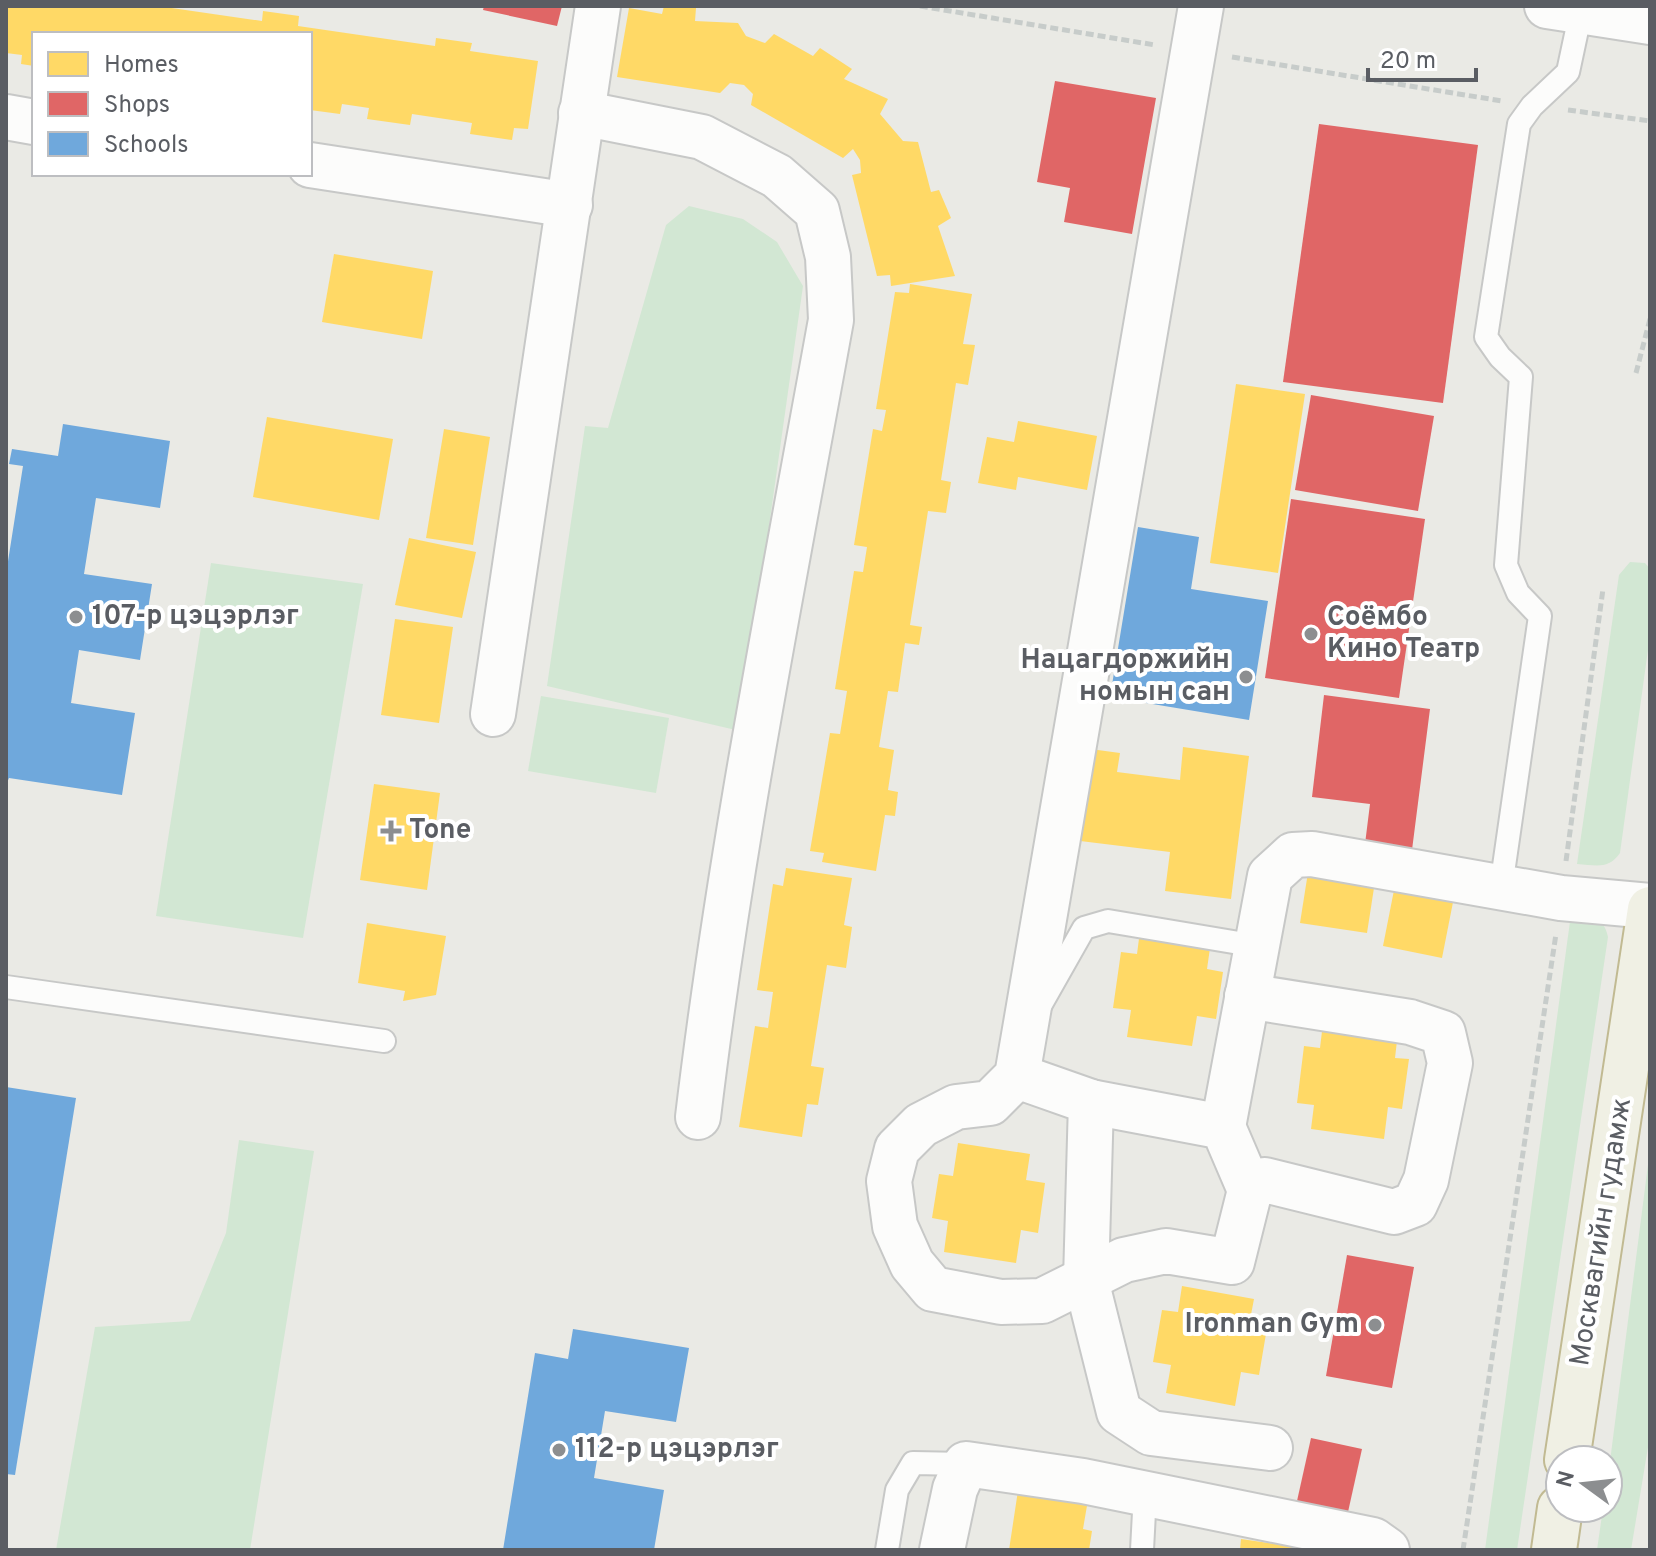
<svg xmlns="http://www.w3.org/2000/svg" width="1656" height="1556" font-family="Overpass,sans-serif">
  <rect width="100%" height="100%" fill="#eaeae5"/>
  <!-- green -->
  <g fill="#d2e7d3">
    <polygon points="689,206 743,219 777,242 803,286 740,731 547,686 585,426 608,428 666,225"/>
    <path d="M 1630,562 L 1645,563 L 1650,569 L 1650,635 L 1620,853 C 1608,870 1596,865 1577,864 L 1619,575 Z"/>
    <polygon points="211,563 363,584 303,938 156,916"/>
    <polygon points="541,696 669,718 656,793 528,771"/>
    <path d="M 1571,914 C 1590,917 1604,916 1608,937 L 1517,1550 L 1485,1550 Z"/>
    <polygon points="239,1140 314,1151 250,1550 56,1550 95,1327 190,1321 226,1233"/>
    <polygon points="1650,1149 1650,1435 1631,1550 1597,1550 1603,1508 1608,1508 1608,1477"/>
  </g>
  <!-- homes -->
  <g fill="#ffd966">
    <polygon points="6,6 158,6 262,21 263,11 299,16 298,26 435,46 436,38 472,43 470,51 538,61 528,129 514,128 512,140 470,134 472,123 412,114 410,125 367,119 369,108 342,104 340,114 310,110 310,34 34,34 34,66 21,64 22,55 6,53"/>
    <polygon points="664,6 696,8 695,21 738,23 746,36 765,43 774,34 813,56 820,48 852,69 844,79 888,99 880,114 903,141 918,142 931,192 939,190 951,218 938,226 955,276 891,286 890,275 877,276 852,175 861,173 860,160 853,149 843,158 751,105 753,94 744,85 730,83 720,93 617,77 629,8 662,14"/>
    <polygon points="334,254 433,271 422,339 322,322"/>
    <polygon points="910,284 972,294 963,344 975,345 968,385 956,383 941,480 951,482 946,513 928,511 910,625 922,627 919,645 905,643 898,692 888,691 879,747 894,750 888,790 898,792 895,816 885,815 876,871 822,862 824,853 810,851 830,733 840,734 847,691 835,689 854,571 863,572 867,547 854,545 873,429 882,431 886,410 876,409 895,292 909,293"/>
    <polygon points="1236,384 1305,394 1278,573 1210,563"/>
    <polygon points="267,417 393,439 379,520 253,497"/>
    <polygon points="1018,421 1097,436 1087,490 1018,477 1016,490 978,483 987,437 1014,442"/>
    <polygon points="444,429 490,437 473,545 426,538"/>
    <polygon points="409,538 476,552 462,618 395,605"/>
    <polygon points="395,619 453,627 439,723 381,715"/>
    <polygon points="1183,747 1249,756 1231,899 1165,891 1170,852 1072,840 1083,748 1120,753 1117,772 1180,780"/>
    <polygon points="374,784 440,793 427,890 360,880"/>
    <polygon points="1309,866 1376,875 1367,933 1300,923"/>
    <polygon points="786,868 852,878 844,925 852,927 846,968 827,965 811,1066 824,1068 818,1105 807,1104 802,1137 739,1127 755,1026 768,1028 773,992 757,990 773,884 783,886"/>
    <polygon points="1396,880 1455,892 1442,958 1383,946"/>
    <polygon points="367,923 446,936 436,995 403,1001 405,991 358,983"/>
    <polygon points="1140,931 1211,941 1207,969 1223,972 1216,1019 1197,1016 1192,1046 1127,1037 1131,1010 1113,1008 1121,952 1137,954"/>
    <polygon points="1323,1023 1398,1032 1395,1058 1409,1059 1402,1109 1388,1107 1384,1139 1311,1129 1314,1105 1297,1103 1304,1046 1320,1048"/>
    <polygon points="958,1143 1030,1154 1026,1180 1045,1183 1038,1233 1021,1230 1016,1263 944,1252 948,1221 932,1218 939,1174 953,1176"/>
    <polygon points="1182,1286 1254,1299 1249,1325 1267,1328 1259,1375 1241,1372 1235,1406 1166,1393 1171,1365 1153,1362 1162,1310 1178,1312"/>
    <polygon points="1019,1484 1089,1494 1083,1529 1092,1531 1089,1550 1009,1550"/>
    <polygon points="1241,1539 1304,1548 1304,1550 1240,1550"/>
  </g>
  <!-- shops -->
  <g fill="#e06666">
    <polygon points="484,6 562,6 557,26 483,10"/>
    <polygon points="1055,81 1156,98 1132,234 1064,222 1070,188 1037,182"/>
    <polygon points="1319,124 1478,145 1443,403 1283,382"/>
    <polygon points="1311,395 1434,416 1418,511 1295,490"/>
    <polygon points="1291,499 1425,519 1399,698 1265,678"/>
    <polygon points="1324,695 1430,709 1412,850 1365,844 1370,804 1312,797"/>
    <polygon points="1347,1255 1414,1267 1392,1388 1326,1376"/>
    <polygon points="1311,1438 1362,1449 1348,1512 1297,1501"/>
  </g>
  <!-- schools -->
  <g fill="#6fa8dc">
    <polygon points="63,424 170,441 160,508 96,498 84,574 152,584 140,660 79,650 71,703 135,713 122,795 9,778 6,785 6,574 23,466 9,464 12,449 58,456"/>
    <polygon points="1138,527 1199,537 1191,589 1268,601 1249,720 1110,697"/>
    <polygon points="6,1087 76,1098 15,1475 6,1474"/>
    <polygon points="573,1329 689,1348 676,1422 605,1411 594,1478 664,1490 654,1550 503,1550 535,1353 568,1359"/>
  </g>
  <g fill="none" stroke-linecap="round" stroke-linejoin="round">
    <defs>
      <g id="service">
        <polyline points="1501,887 1540,616 1518,593 1506,565 1521,377 1500,357 1486,337 1519,124 1532,106 1568,72 1581,11"/>
        <polyline points="6,987 384,1041"/>
        <polyline points="1041,1004 1084,928 1108,921 1257,946"/>
        <polyline points="887,1550 897,1490 913,1463 966,1464"/>
        <polyline points="1142,1550 1145,1493"/>
      </g>
      <g id="minor">
        <polyline points="1201,6 1017,1076 990,1103 956,1107 921,1125 897,1149 889,1181 895,1226 912,1264 933,1289 1001,1302 1042,1301 1124,1260 1166,1251 1232,1262 1250,1190 1265,1180 1394,1212 1415,1204 1426,1180 1450,1063 1443,1033 1410,1022 1247,996"/>
        <path d="M 581,113 L 702,137 L 777,176 L 817,211 L 828,257 L 831,320 C 783,585 730,849 698,1117"/>
        <polyline points="6,117 34,122"/>
        <polyline points="310,165 570,205"/>
        <polyline points="493,714 598,6"/>
        <polyline points="1017,1076 1091,1102 1086,1280 1119,1412 1151,1433 1270,1448"/>
        <polyline points="1091,1102 1223,1127 1250,1190"/>
        <polyline points="1223,1127 1270,876 1293,855 1312,854 1561,898 1650,906"/>
        <polyline points="942,1550 955,1489 966,1464 1083,1481 1373,1540 1387,1550"/>
      </g>
      <polyline id="tertiary" points="1547,6 1650,22"/>
      <g id="trunk">
        <polyline points="1567,1460 1650,909"/>
        <polyline points="1554,1550 1560,1508"/>
      </g>
    </defs>
    <!-- service casing -->
    <use href="#service" stroke="#c7c8c7" stroke-width="26"/>
    <!-- minor casing -->
    <use href="#minor" stroke="#c7c8c7" stroke-width="48"/>
    <!-- tertiary casing -->
    <use href="#tertiary" stroke="#c7c8c7" stroke-width="48"/>
    <!-- trunk casing -->
    <use href="#trunk" stroke="#c1ba92" stroke-width="48"/>
    <!-- path -->
    <g stroke="#c7ccca" stroke-width="5" stroke-dasharray="8 4" stroke-linecap="butt">
      <polyline points="920,6 1155,45"/>
      <polyline points="1232,57 1502,101"/>
      <polyline points="1568,110 1650,121"/>
      <polyline points="1636,373 1650,319"/>
      <polyline points="1566,861 1603,589"/>
      <polyline points="1463,1550 1556,934"/>
    </g>
    <!-- service -->
    <use href="#service" stroke="#fcfcfb" stroke-width="22"/>
    <!-- minor -->
    <use href="#minor" stroke="#fcfcfb" stroke-width="44"/>
    <!-- tertiary -->
    <use href="#tertiary" stroke="#fcfcfb" stroke-width="44"/>
    <!-- trunk -->
    <use href="#trunk" stroke="#f0f0e4" stroke-width="44"/>
  </g>
  <!-- markers -->
  <g fill="#8c8e90" stroke="#fff" stroke-width="3">
    <circle cx="76" cy="617" r="8"/>
    <circle cx="1311" cy="634" r="8"/>
    <circle cx="1246" cy="677" r="8"/>
    <path d="M387 819h8v8h8v8h-8v8h-8v-8h-8v-8h8z"/>
    <circle cx="1375" cy="1325" r="8"/>
    <circle cx="559" cy="1450" r="8"/>
  </g>
  <g text-anchor="middle" dominant-baseline="central" stroke-width="8" stroke-linejoin="round" paint-order="stroke">
    <!-- poi labels -->
    <g font-size="28" font-weight="bold" fill="#5a5d63" stroke="#fff" text-anchor="start">
      <text x="92" y="617">107-р цэцэрлэг</text>
      <text x="1327" y="618">Соёмбо<tspan x="1327" dy="32">Кино Театр</tspan></text>
      <text x="1230" y="661" text-anchor="end">Нацагдоржийн<tspan x="1230" dy="32">номын сан</tspan></text>
      <text x="409" y="831">Tone</text>
      <text x="1359" y="1325" text-anchor="end">Ironman Gym</text>
      <text x="575" y="1450">112-р цэцэрлэг</text>
    </g>
    <!-- street labels -->
    <g font-size="28" fill="#5a5d63" stroke="#fff">
      <text transform="translate(1602 1232) rotate(-81)">Москвагийн гудамж</text>
    </g>
  </g>
  <!-- border -->
  <rect width="1656" height="1556" fill="none" stroke="#5a5d63" stroke-width="16"/>
  <!-- legend -->
  <rect x="32" y="32" width="280" height="144" fill="#ffffff" stroke="#bdbec1" stroke-width="2"/>
  <rect x="48" y="52" width="40" height="24" fill="#ffd966" stroke="#bdbec1" stroke-width="2"/>
  <text x="104" y="72" font-size="24" fill="#5a5d63">Homes</text>
  <rect x="48" y="92" width="40" height="24" fill="#e06666" stroke="#bdbec1" stroke-width="2"/>
  <text x="104" y="112" font-size="24" fill="#5a5d63">Shops</text>
  <rect x="48" y="132" width="40" height="24" fill="#6fa8dc" stroke="#bdbec1" stroke-width="2"/>
  <text x="104" y="152" font-size="24" fill="#5a5d63">Schools</text>
  <!-- north arrow -->
  <g transform="translate(1584 1484) rotate(285)"><circle r="38" fill="#ffffff" stroke="#bdbec1" stroke-width="2"/>
  <path d="M0-6L14 30L0 20L-14 30Z" fill="#8c8e90"/>
  <text y="-12" font-size="22" font-weight="bold" text-anchor="middle" fill="#5a5d63">N</text>
  </g>
  <!-- scale -->
  <path d="M1368 68v12h108v-12" fill="none" stroke="#5a5d63" stroke-width="4"/>
  <text x="1380" y="68" font-size="24" fill="#5a5d63" stroke="#ffffff" stroke-width="6" paint-order="stroke">20 m</text>
</svg>
